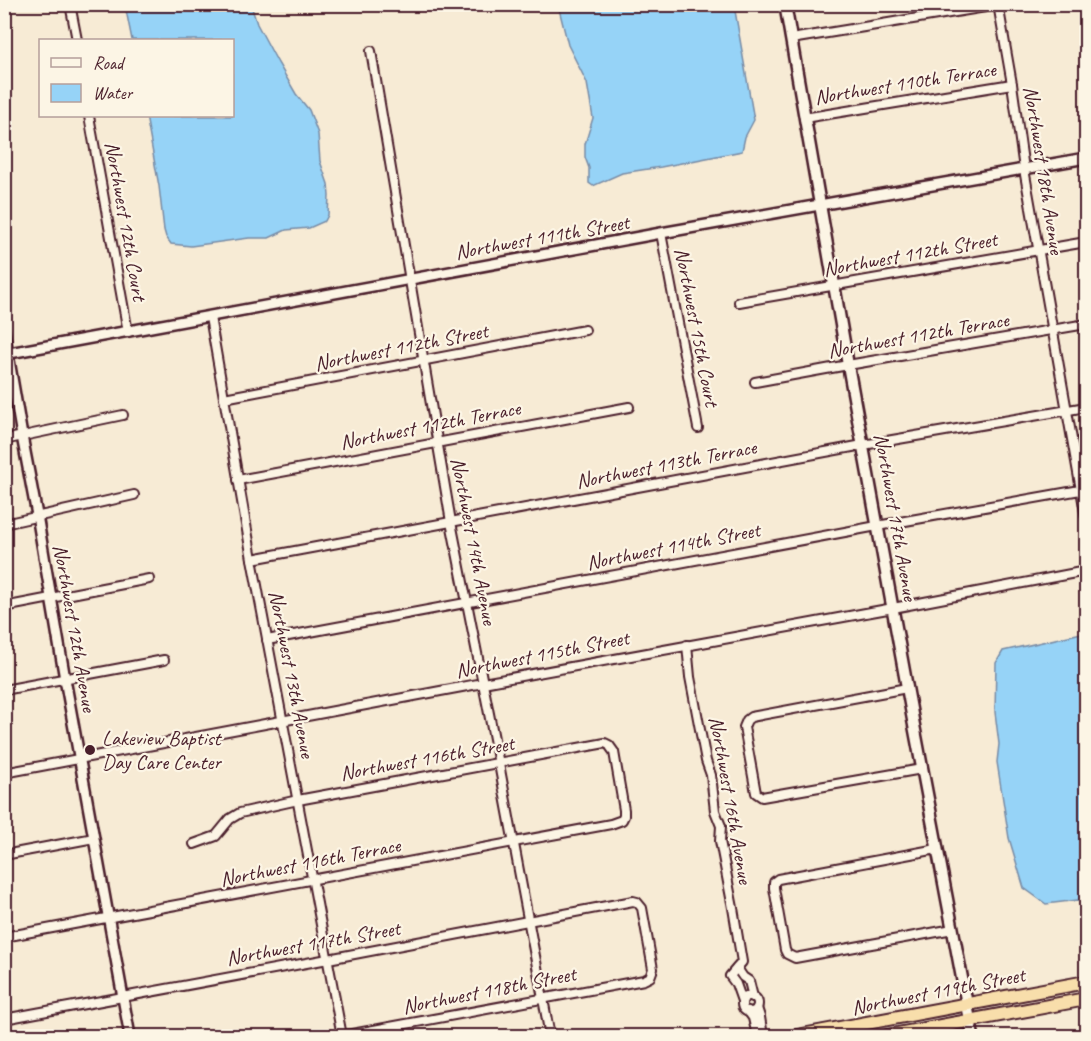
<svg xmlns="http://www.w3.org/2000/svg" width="1091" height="1041" font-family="Caveat,sans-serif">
  <rect width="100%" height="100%" fill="#f7ebd5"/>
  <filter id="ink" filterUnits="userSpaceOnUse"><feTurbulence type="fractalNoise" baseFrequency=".0167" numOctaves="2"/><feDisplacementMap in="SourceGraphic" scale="12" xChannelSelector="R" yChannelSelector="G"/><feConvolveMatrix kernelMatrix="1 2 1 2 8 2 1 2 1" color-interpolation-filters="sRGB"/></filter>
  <g filter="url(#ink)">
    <!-- water -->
    <g fill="#96d3f7" stroke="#788ba5" stroke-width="1.5">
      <polygon points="125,5 251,5 257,24 278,63 296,94 309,110 318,134 320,161 328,184 329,196 328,215 325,221 309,228 286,230 269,238 249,238 191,246 171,244 166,237 164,230 159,186 146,116 232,116 232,40 132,40"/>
      <polygon points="558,5 734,5 754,120 745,137 742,151 661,167 622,173 593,186 589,183 589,168 585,157 585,144 593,118 587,83 568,45"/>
      <polygon points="1086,632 1086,899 1046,904 1024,888 1009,838 997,762 999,744 995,712 996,663 1003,651"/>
    </g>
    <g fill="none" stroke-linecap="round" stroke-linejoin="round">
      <defs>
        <g id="minor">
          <polyline points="70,4 77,40"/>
          <polyline points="998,4 1012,84 1024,169 1086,518"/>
          <polyline points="791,39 998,5"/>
          <polyline points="371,51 451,522 499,764 550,1036"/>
          <polyline points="89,116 128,332"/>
          <polyline points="804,118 1012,84"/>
          <polyline points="661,233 698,428"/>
          <polyline points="739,302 1086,242"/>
          <polyline points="210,317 252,559 342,1036"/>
          <polyline points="755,382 848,365 1086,324"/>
          <polyline points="224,398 585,330"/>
          <polyline points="4,440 123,415"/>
          <polyline points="238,480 629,407"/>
          <polyline points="4,524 134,495"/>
          <polyline points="252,559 863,445 1086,407"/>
          <polyline points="4,607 149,579"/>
          <polyline points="267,640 877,526 1086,489"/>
          <polyline points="687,645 690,677 706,761 711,775 715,811 721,826 720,841 733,908 742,962 730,976 736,984 742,1001"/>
          <polyline points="907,688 751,717 747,720 744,727 756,793 762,797 922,769"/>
          <polyline points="4,690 164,660"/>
          <polyline points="4,773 483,683 893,608 1086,571"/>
          <polyline points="937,849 778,879 774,882 774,888 785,950 787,954 795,958 953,929"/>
          <polyline points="4,855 94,838"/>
          <polyline points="4,937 611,824 622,820 624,816 624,810 614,752 609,745 605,743 298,800 240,813 230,819 216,836 194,844"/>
          <polyline points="737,968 743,977 749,981 753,997"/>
          <circle cx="750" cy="1004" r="8"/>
          <polyline points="757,1008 760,1017 763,1036"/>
          <polyline points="748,1011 753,1018 757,1036"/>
          <polyline points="4,1019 328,959 633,901 637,902 642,908 653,969 650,977 644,980 341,1036"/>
        </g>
        <g id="tertiary">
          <polyline points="4,331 22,436 37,515 65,679 130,1036"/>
          <polyline points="4,354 661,233 1086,158"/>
        </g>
        <polyline id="secondary" points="785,4 848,365 913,720 973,1036"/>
        <g id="trunk">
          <polyline points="797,1036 1086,982"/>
          <polyline points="887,1036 1086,999"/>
        </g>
      </defs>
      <!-- minor casing -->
      <use href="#minor" stroke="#4a1f2b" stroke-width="12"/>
      <!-- tertiary casing -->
      <use href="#tertiary" stroke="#4a1f2b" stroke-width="14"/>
      <!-- secondary casing -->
      <use href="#secondary" stroke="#4a1f2b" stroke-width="15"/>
      <!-- trunk casing -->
      <use href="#trunk" stroke="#4a1f2b" stroke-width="16"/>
      <!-- minor -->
      <use href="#minor" stroke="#fcf5e5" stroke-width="8"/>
      <!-- tertiary -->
      <use href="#tertiary" stroke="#fcf5e5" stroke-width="9"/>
      <!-- secondary -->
      <use href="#secondary" stroke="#fcf5e5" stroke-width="10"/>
      <!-- trunk -->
      <use href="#trunk" stroke="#f8deab" stroke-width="12"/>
    </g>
  </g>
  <!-- markers -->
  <circle fill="#4a1f2b" stroke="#fcf5e5" stroke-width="2" cx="90" cy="750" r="6"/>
  <g text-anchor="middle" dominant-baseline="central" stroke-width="4.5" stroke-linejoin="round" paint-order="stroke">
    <!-- street labels -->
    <g font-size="21" fill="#4a1f2b" stroke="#fcf5e5">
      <text transform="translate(905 83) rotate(-9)">Northwest 110th Terrace</text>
      <text transform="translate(1044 170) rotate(81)">Northwest 18th Avenue</text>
      <text transform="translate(126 221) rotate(80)">Northwest 12th Court</text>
      <text transform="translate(542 237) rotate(-10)">Northwest 111th Street</text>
      <text transform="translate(910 254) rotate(-10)">Northwest 112th Street</text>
      <text transform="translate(697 327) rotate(79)">Northwest 15th Court</text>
      <text transform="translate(918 335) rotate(-10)">Northwest 112th Terrace</text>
      <text transform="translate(401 347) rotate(-11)">Northwest 112th Street</text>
      <text transform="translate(430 425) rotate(-11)">Northwest 112th Terrace</text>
      <text transform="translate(666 464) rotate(-11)">Northwest 113th Terrace</text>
      <text transform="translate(896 517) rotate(80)">Northwest 17th Avenue</text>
      <text transform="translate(474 541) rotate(79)">Northwest 14th Avenue</text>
      <text transform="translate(673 546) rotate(-11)">Northwest 114th Street</text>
      <text transform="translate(75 628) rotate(80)">Northwest 12th Avenue</text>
      <text transform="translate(542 654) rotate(-11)">Northwest 115th Street</text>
      <text transform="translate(292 674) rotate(79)">Northwest 13th Avenue</text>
      <text transform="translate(427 758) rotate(-10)">Northwest 116th Street</text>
      <text transform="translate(731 800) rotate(80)">Northwest 16th Avenue</text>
      <text transform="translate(310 862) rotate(-11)">Northwest 116th Terrace</text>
      <text transform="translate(313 943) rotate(-10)">Northwest 117th Street</text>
      <text transform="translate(489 990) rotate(-11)">Northwest 118th Street</text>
      <text transform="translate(938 991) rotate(-11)">Northwest 119th Street</text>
    </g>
    <!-- poi labels -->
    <g font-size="21" fill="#4a1f2b" stroke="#fcf5e5" text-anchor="start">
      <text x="102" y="738">Lakeview Baptist<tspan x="102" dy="24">Day Care Center</tspan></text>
    </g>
  </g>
  <!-- margin -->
  <rect width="1091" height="1041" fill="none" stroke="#fcf5e5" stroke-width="24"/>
  <rect x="12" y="12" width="1067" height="1017" fill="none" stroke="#4a1f2b" stroke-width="2" filter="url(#ink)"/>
  <!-- legend -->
  <rect x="39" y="39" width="195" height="78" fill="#fcf5e5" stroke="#b59f9b" stroke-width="1.5"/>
  <rect x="51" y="58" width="30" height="9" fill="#fcf5e5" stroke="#b59f9b" stroke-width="1.5"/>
  <text x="93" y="69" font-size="18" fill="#4a1f2b">Road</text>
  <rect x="51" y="84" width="30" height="18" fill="#96d3f7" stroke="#b59f9b" stroke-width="1.5"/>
  <text x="93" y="99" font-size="18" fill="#4a1f2b">Water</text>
</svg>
